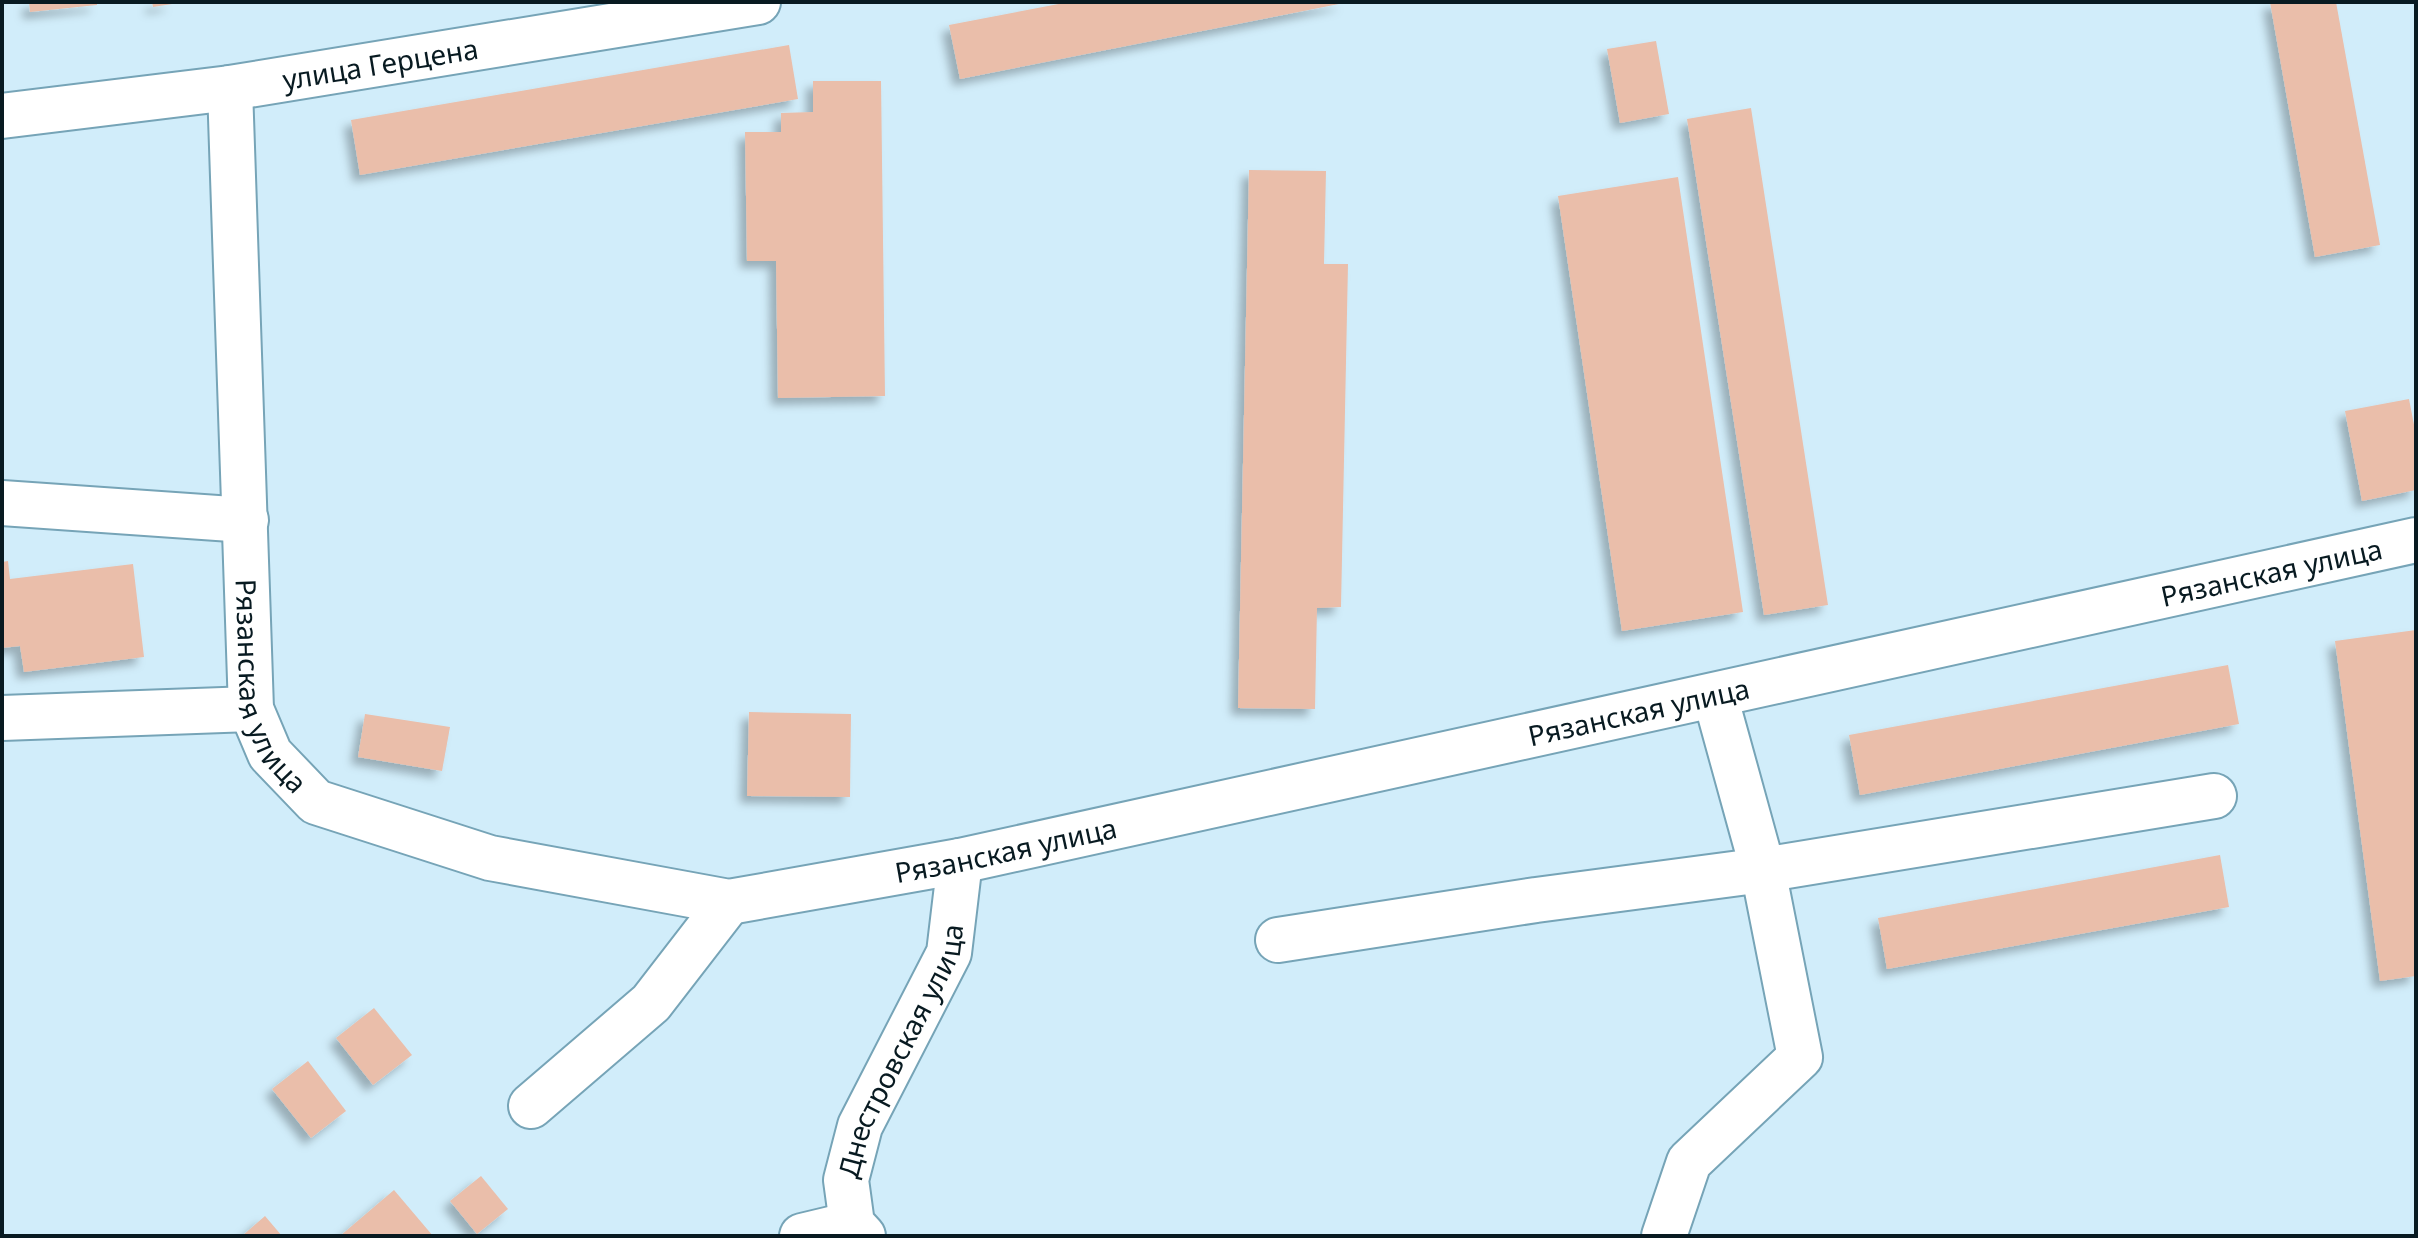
<svg xmlns="http://www.w3.org/2000/svg" width="2418" height="1238" font-family="'Noto Sans',sans-serif">
  <defs>
    <filter id="shadow"><feDropShadow dx="-7" dy="7" stdDeviation="4" flood-color="#0004"/></filter>
  </defs>
  <rect width="100%" height="100%" fill="#d1edfa"/>
  <!-- building -->
  <g fill="#eabeaa" filter="url(#shadow)">
    <polygon points="29,2 97,2 97,5 30,12"/>
    <polygon points="152,2 172,2 172,4 153,7"/>
    <polygon points="1069,2 1344,2 1344,3 960,79 949,25"/>
    <polygon points="2270,2 2336,2 2380,245 2315,257"/>
    <polygon points="1656,41 1669,114 1620,123 1607,49"/>
    <polygon points="789,45 798,99 360,175 351,120"/>
    <polygon points="813,81 881,81 885,396 778,398 776,261 747,261 745,132 781,132 781,113 813,112"/>
    <polygon points="1751,108 1828,605 1764,615 1687,119"/>
    <polygon points="1249,170 1326,171 1324,264 1348,264 1341,607 1317,608 1315,709 1238,708"/>
    <polygon points="1678,177 1743,612 1622,631 1558,196"/>
    <polygon points="2409,399 2416,435 2416,490 2362,501 2345,411"/>
    <polygon points="8,561 10,579 133,564 144,657 24,672 20,646 2,648 2,562"/>
    <polygon points="2416,630 2416,976 2380,981 2335,641"/>
    <polygon points="2228,665 2239,724 1860,795 1849,735"/>
    <polygon points="749,712 851,714 850,797 747,796"/>
    <polygon points="365,714 450,727 442,771 358,757"/>
    <polygon points="2220,855 2229,907 1887,969 1878,918"/>
    <polygon points="374,1008 412,1055 373,1085 336,1038"/>
    <polygon points="308,1061 346,1111 311,1138 272,1089"/>
    <polygon points="481,1176 508,1209 477,1234 450,1201"/>
    <polygon points="394,1190 433,1236 340,1236"/>
    <polygon points="265,1216 282,1236 242,1236"/>
  </g>
  <g fill="none" stroke-linecap="round" stroke-linejoin="round">
    <defs>
      <g id="minor">
        <path id="s1" d="M 230,88 L 251,709 L 270,754 L 316,802 L 490,858 L 729,902 L 960,861 L 2416,540"/>
        <path id="s2" d="M 2,116 L 230,88 L 758,2"/>
        <polyline points="2,503 246,520"/>
        <polyline points="2,718 251,709"/>
        <polyline points="1278,940 1536,900 1763,870 2214,796"/>
        <polyline points="531,1106 651,1003 729,902"/>
        <polyline points="802,1236 852,1224"/>
        <path id="s3" d="M 863,1236 L 852,1224 L 846,1180 L 860,1126 L 949,953 L 960,861"/>
        <polyline points="1664,1236 1689,1162 1800,1057 1763,870 1715,696"/>
      </g>
    </defs>
    <!-- minor casing -->
    <use href="#minor" stroke="#76a4b7" stroke-width="48"/>
    <!-- minor -->
    <use href="#minor" stroke="#fff" stroke-width="44"/>
  </g>
  <g text-anchor="middle" dominant-baseline="central" stroke-width="6" stroke-linejoin="round" paint-order="stroke">
    <!-- street labels -->
    <g font-size="28" fill="#081a21" stroke="#eef7fb">
      <text stroke="none"><textPath href="#s2" startOffset="382">улица Герцена</textPath></text>
      <text stroke="none"><textPath href="#s1" startOffset="2740">Рязанская улица</textPath></text>
      <text stroke="none"><textPath href="#s1" startOffset="604">Рязанская улица</textPath></text>
      <text stroke="none"><textPath href="#s1" startOffset="2092">Рязанская улица</textPath></text>
      <text stroke="none"><textPath href="#s1" startOffset="1444">Рязанская улица</textPath></text>
      <text stroke="none"><textPath href="#s3" startOffset="202">Днестровская улица</textPath></text>
    </g>
  </g>
  <!-- border -->
  <rect width="2418" height="1238" fill="none" stroke="#081a21" stroke-width="8"/>
</svg>
